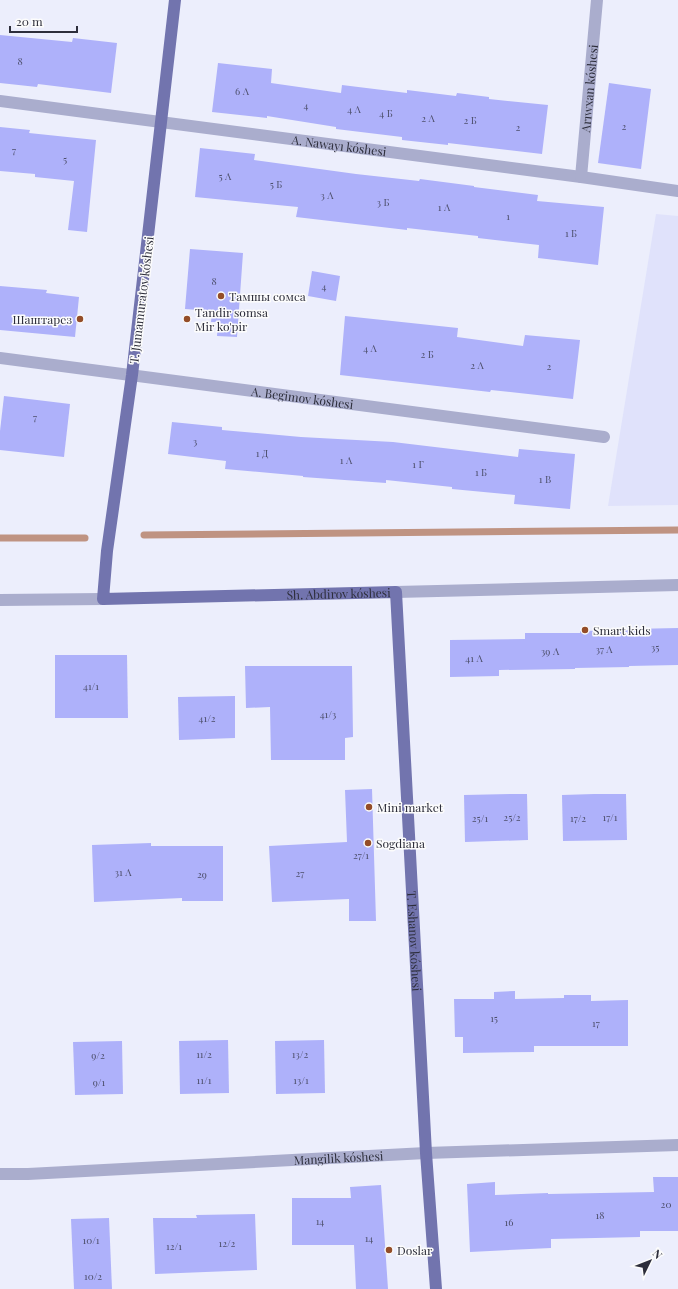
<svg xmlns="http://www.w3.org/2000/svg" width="678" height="1289" font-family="'Playfair Display',serif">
  <rect width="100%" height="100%" fill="#eceefc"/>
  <!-- built -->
  <polygon fill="#e0e2fb" points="656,214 678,216 678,505 608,506"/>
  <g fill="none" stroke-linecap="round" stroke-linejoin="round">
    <!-- stream -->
    <g stroke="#bf9382" stroke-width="7">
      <polyline points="144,535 678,530"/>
      <polyline points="0,538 85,538"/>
    </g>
  </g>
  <!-- building -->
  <g fill="#aeb1fa">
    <polygon points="0,35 72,42 73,38 117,43 111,93 38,84 37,87 0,83"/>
    <polygon points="218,63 272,69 271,83 341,93 342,85 407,93 407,90 456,96 457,93 489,97 489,99 548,105 542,154 448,143 448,145 402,140 402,137 336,129 336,127 267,116 267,118 212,112"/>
    <polygon points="609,83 651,89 641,169 598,163"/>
    <polygon points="0,127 30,130 29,133 96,140 87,232 68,230 74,181 35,177 35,174 0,171"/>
    <polygon points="200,148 255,154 254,160 356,174 419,181 420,179 474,186 474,187 538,195 537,201 604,207 598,265 538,258 539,245 478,238 478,236 407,228 407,230 296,217 298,207 195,197"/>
    <polygon points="190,249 243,253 237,337 217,336 218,322 211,322 212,311 185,309"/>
    <polygon points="312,271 340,276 336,301 308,296"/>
    <polygon points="0,286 47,290 46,293 79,297 75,337 0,330"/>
    <polygon points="345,316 458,328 457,337 523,346 525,335 580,340 573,399 491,390 490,392 340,375"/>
    <polygon points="4,396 70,404 64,457 0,450 0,431"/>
    <polygon points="172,422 222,427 222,430 301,437 393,442 518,457 519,449 575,454 570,509 514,504 515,495 452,489 452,487 386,480 386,483 303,477 303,476 225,469 226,461 168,454"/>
    <polygon points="678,628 678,665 629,666 629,667 575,668 575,669 499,670 499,676 450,677 450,640 525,639 525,633 580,633 580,631 631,630 631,629"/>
    <polygon points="55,655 127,655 128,718 55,718"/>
    <polygon points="245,666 352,666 353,737 345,738 345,760 271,760 270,707 246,708"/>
    <polygon points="235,696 235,738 179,740 178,697"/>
    <polygon points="372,789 376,921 349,921 349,899 272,902 269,846 347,842 345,790"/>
    <polygon points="512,794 527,794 528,840 465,842 464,795"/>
    <polygon points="594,794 626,794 627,840 563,841 562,795"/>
    <polygon points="151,843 151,846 223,846 223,901 182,901 182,898 94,902 92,845"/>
    <polygon points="515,991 515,999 564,998 564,995 591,995 591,1001 628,1000 628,1046 534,1046 534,1052 463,1053 463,1037 455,1037 454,999 494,999 494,992"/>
    <polygon points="228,1040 229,1093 180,1094 179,1041"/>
    <polygon points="324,1040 325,1093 276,1094 275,1041"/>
    <polygon points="122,1041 123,1094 75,1095 73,1042"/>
    <polygon points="653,1177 678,1177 678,1231 640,1231 640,1237 551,1239 551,1248 470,1252 467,1184 495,1182 495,1195 548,1193 548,1194 654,1192"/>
    <polygon points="381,1185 388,1289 356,1289 354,1245 292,1245 292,1198 351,1198 350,1187"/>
    <polygon points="255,1214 257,1270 155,1274 153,1218 197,1218 196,1215"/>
    <polygon points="109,1218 112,1289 74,1289 71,1219"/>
  </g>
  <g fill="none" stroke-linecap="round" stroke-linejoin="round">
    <!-- minor -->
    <g stroke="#aaadcd" stroke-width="12">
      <path id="s1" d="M 0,101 L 581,177 L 678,191"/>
      <path id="s2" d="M 581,177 L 597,0"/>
      <path id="s3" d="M 0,358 L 604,437"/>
      <polyline points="396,592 678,585"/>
      <polyline points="0,600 103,599"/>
      <path id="s4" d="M 0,1174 L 28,1174 L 426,1153 L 678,1145"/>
    </g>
    <!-- major -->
    <path stroke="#7274ae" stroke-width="12" id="s5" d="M 175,0 L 132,375 L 107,551 L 103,599 L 396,592 L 426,1153 L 436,1289"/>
  </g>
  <!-- markers -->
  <g fill="#944d28" stroke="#fcfcfc" stroke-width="1.5">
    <circle cx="221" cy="296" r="4"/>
    <circle cx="80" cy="319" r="4"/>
    <circle cx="187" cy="319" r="4"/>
    <circle cx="585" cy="630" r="4"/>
    <circle cx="369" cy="807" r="4"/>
    <circle cx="368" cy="843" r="4"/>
    <circle cx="389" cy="1250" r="4"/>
  </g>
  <g text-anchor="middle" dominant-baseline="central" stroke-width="3" stroke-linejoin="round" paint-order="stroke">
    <!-- number labels -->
    <g font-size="10" fill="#4d4f6b">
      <text x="20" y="61">8</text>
      <text x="242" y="91">6 А</text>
      <text x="306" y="105">4</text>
      <text x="354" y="109">4 А</text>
      <text x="386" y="113">4 Б</text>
      <text x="428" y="118">2 А</text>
      <text x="470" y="120">2 Б</text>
      <text x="624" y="126">2</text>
      <text x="518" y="127">2</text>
      <text x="14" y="150">7</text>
      <text x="65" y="159">5</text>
      <text x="225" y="176">5 А</text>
      <text x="276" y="184">5 Б</text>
      <text x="327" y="195">3 А</text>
      <text x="383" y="202">3 Б</text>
      <text x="444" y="207">1 А</text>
      <text x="508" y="216">1</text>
      <text x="571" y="233">1 Б</text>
      <text x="214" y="281">8</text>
      <text x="324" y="286">4</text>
      <text x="370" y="348">4 А</text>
      <text x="427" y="354">2 Б</text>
      <text x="477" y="365">2 А</text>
      <text x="549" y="366">2</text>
      <text x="35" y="417">7</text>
      <text x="195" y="441">3</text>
      <text x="262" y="453">1 Д</text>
      <text x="346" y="460">1 А</text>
      <text x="418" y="464">1 Г</text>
      <text x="481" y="472">1 Б</text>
      <text x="545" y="479">1 В</text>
      <text x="655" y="647">35</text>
      <text x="604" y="649">37 А</text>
      <text x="550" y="651">39 А</text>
      <text x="474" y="658">41 А</text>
      <text x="91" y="686">41/1</text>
      <text x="328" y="714">41/3</text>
      <text x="207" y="718">41/2</text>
      <text x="512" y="817">25/2</text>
      <text x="610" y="817">17/1</text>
      <text x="480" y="818">25/1</text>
      <text x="578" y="818">17/2</text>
      <text x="361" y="855">27/1</text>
      <text x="123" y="872">31 А</text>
      <text x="300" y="873">27</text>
      <text x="202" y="874">29</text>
      <text x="494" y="1018">15</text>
      <text x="596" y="1023">17</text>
      <text x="204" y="1054">11/2</text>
      <text x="300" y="1054">13/2</text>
      <text x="98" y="1055">9/2</text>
      <text x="204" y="1080">11/1</text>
      <text x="301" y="1080">13/1</text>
      <text x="99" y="1082">9/1</text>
      <text x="666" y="1204">20</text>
      <text x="600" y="1215">18</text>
      <text x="320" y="1221">14</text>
      <text x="509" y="1222">16</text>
      <text x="369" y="1238">14</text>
      <text x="91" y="1240">10/1</text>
      <text x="227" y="1243">12/2</text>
      <text x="174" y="1246">12/1</text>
      <text x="93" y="1276">10/2</text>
    </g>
    <!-- street labels -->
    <g font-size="12" fill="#2d2e3b" stroke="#fcfcfc">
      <text stroke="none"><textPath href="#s2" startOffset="89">Arıwxan kóshesi</textPath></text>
      <text stroke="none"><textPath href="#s1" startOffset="342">A. Nawayı kóshesi</textPath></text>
      <text transform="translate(141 300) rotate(-83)">T. Jumamuratov kóshesi</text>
      <text stroke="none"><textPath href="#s3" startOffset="305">A. Begimov kóshesi</textPath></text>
      <text stroke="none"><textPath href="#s5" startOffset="839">Sh. Abdirov kóshesi</textPath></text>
      <text stroke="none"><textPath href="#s5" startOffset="1246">T. Eshanov kóshesi</textPath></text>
      <text stroke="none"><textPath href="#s4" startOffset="339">Mangilik kóshesi</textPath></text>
    </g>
    <!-- poi labels -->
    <g font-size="12" fill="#2d2e3b" stroke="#fcfcfc" text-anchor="start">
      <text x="229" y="296">Тамшы сомса</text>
      <text x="195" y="312">Tandir somsa<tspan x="195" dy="14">Mir ko'pir</tspan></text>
      <text x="72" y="319" text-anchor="end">Шаштарез</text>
      <text x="593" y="630">Smart kids</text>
      <text x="377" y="807">Mini market</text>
      <text x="376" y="843">Sogdiana</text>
      <text x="397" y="1250">Doslar</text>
    </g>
  </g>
  <!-- north arrow -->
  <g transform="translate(650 1261) rotate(47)" stroke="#fcfcfc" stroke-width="3" paint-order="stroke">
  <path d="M0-3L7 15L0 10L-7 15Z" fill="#2d2e3b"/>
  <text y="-6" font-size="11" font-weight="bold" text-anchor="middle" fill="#2d2e3b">N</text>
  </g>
  <!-- scale -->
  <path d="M10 26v6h67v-6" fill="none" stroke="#2d2e3b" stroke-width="2"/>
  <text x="16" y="26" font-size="12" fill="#2d2e3b" stroke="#fcfcfc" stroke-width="3" paint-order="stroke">20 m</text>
</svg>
